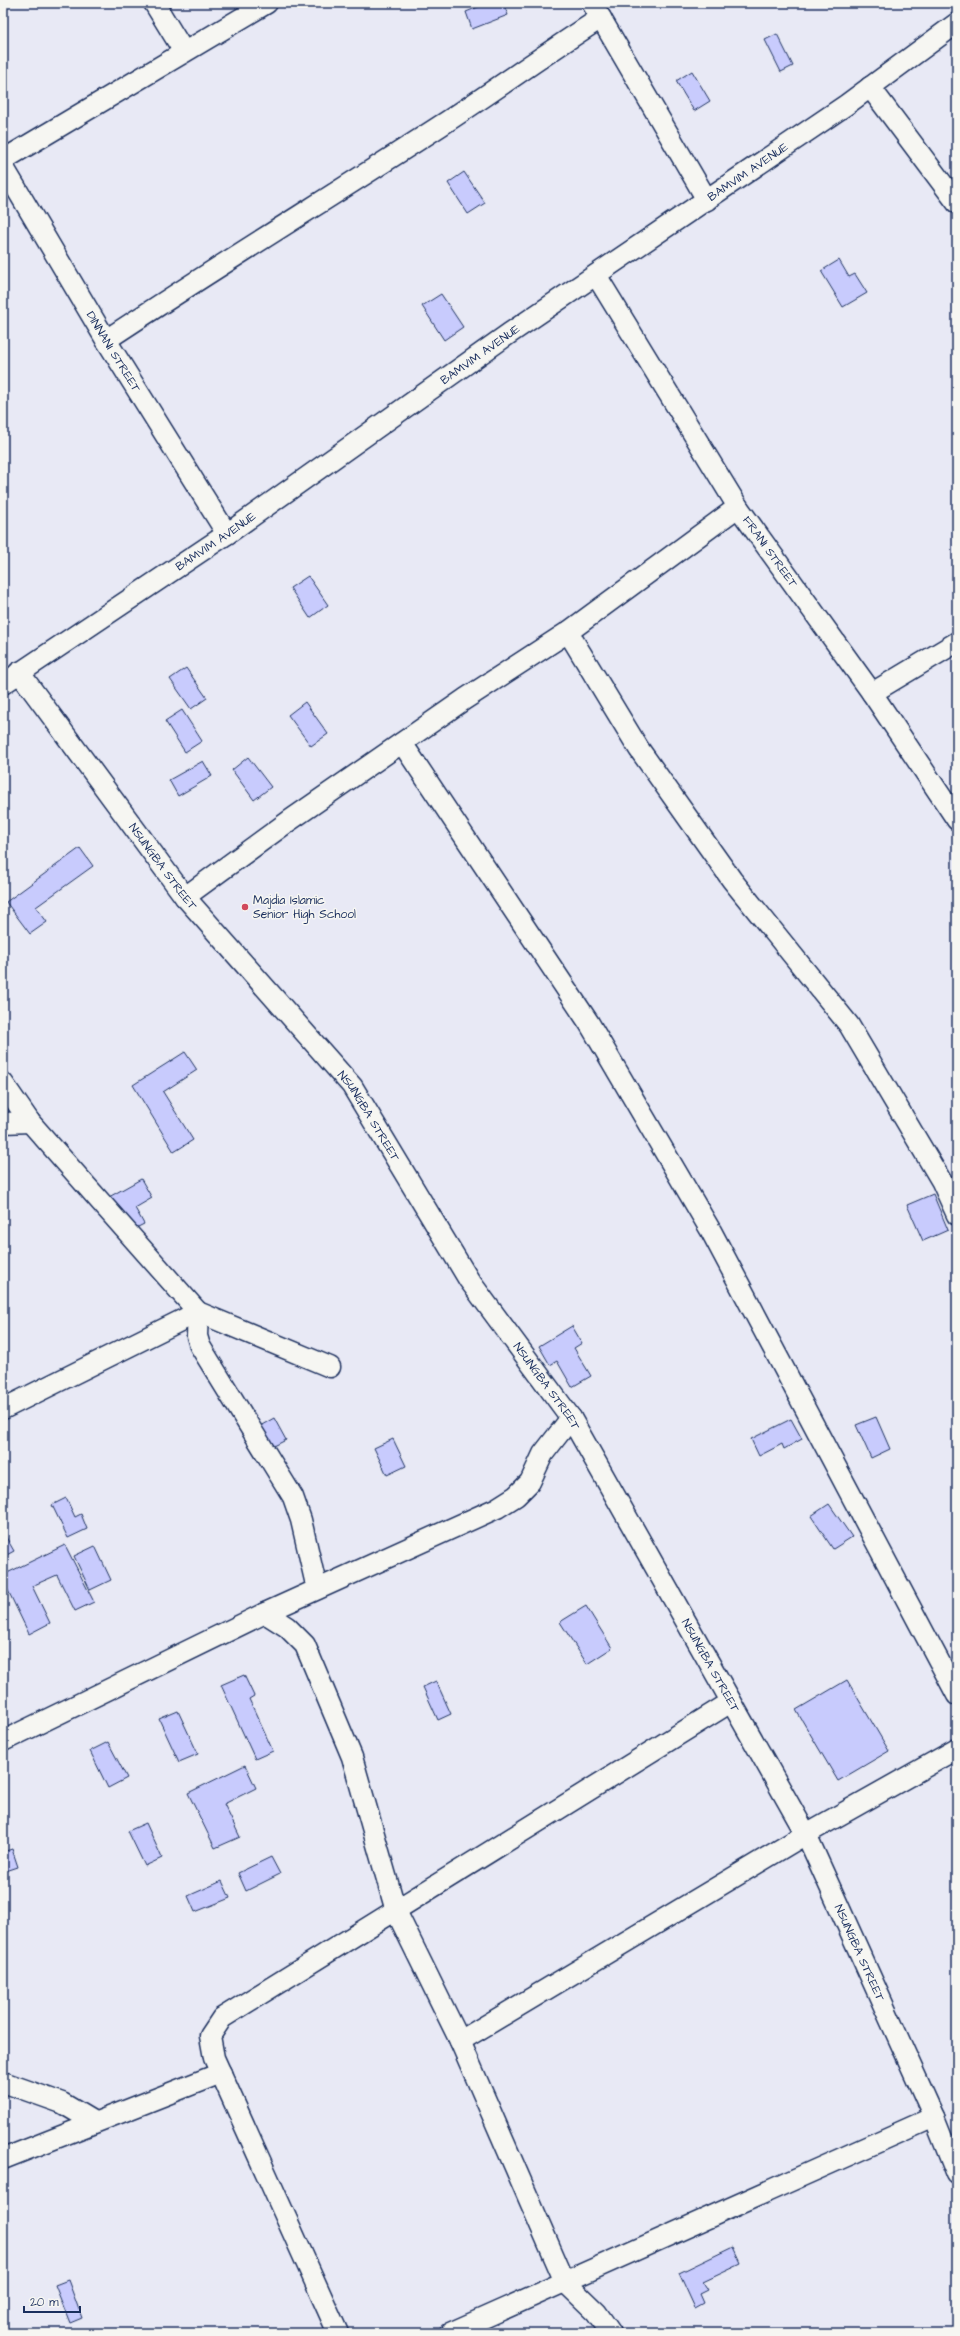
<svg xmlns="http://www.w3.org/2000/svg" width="960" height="2336" font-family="'Architects Daughter',sans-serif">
  <rect width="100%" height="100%" fill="#e8e9f5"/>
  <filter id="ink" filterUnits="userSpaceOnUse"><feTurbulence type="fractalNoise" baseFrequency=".025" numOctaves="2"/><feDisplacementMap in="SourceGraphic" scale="8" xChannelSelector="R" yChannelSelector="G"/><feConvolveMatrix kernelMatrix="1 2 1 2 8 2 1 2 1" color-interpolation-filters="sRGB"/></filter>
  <g filter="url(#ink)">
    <!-- building -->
    <g fill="#c8cbfd" stroke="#1b2f5e">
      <polygon points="488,3 503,3 508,15 472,29 466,12"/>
      <polygon points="777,34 793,66 781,72 765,40"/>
      <polygon points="692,71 710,101 694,111 676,81"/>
      <polygon points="464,172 485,203 468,214 448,183"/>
      <polygon points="839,260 849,277 855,274 867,293 843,307 821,271"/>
      <polygon points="441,294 463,327 444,340 422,306"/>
      <polygon points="308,576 328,605 310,618 290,588"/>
      <polygon points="186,668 207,698 191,709 170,679"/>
      <polygon points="305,702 328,734 311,746 288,715"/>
      <polygon points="182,710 202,741 185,752 165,721"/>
      <polygon points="248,757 271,787 254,800 232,770"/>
      <polygon points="203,761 212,776 178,796 169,780"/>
      <polygon points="80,848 93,866 36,907 47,922 30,934 6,902"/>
      <polygon points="185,1052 197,1070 163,1092 193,1140 174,1152 133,1085"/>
      <polygon points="141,1179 152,1198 135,1208 144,1224 128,1232 109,1197"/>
      <polygon points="933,1194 948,1230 923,1241 907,1205"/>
      <polygon points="572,1326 582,1343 574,1348 591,1376 572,1387 557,1361 550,1365 539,1346"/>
      <polygon points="876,1417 890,1449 871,1458 856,1425"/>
      <polygon points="274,1418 286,1440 272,1447 260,1426"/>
      <polygon points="791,1419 802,1439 784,1449 782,1444 759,1456 751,1439"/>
      <polygon points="393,1439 406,1466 387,1475 374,1448"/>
      <polygon points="66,1498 75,1517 81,1514 87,1529 68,1538 52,1505"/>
      <polygon points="829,1504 852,1537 833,1549 811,1516"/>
      <polygon points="3,1532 14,1551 3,1557"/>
      <polygon points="65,1545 94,1602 75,1611 57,1575 32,1586 50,1623 29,1634 3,1580 3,1575"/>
      <polygon points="95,1546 111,1580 90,1590 74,1556"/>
      <polygon points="586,1606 612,1648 587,1664 560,1622"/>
      <polygon points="244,1675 254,1696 249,1699 273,1751 255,1759 221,1685"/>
      <polygon points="847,1680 889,1751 838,1781 796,1710"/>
      <polygon points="436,1681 451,1714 438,1720 423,1687"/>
      <polygon points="178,1711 198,1754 179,1762 159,1719"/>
      <polygon points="108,1742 127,1778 108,1788 90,1751"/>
      <polygon points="245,1765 256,1788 224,1804 240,1837 215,1848 188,1793"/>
      <polygon points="146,1823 162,1858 145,1866 128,1831"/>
      <polygon points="12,1849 18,1867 3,1872 3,1852"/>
      <polygon points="271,1857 280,1874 246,1891 238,1873"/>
      <polygon points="222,1881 230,1898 195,1912 188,1896"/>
      <polygon points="733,2247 741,2264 703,2282 708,2290 700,2294 704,2303 695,2308 679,2273"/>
      <polygon points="68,2280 82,2318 70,2323 55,2285"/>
    </g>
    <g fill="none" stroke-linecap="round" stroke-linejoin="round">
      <defs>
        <g id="minor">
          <polyline points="154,3 184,52"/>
          <polyline points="592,3 707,200"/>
          <polyline points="870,87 957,203"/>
          <polyline points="3,160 267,3"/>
          <path id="s1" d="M 3,166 L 106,340 L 227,534"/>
          <path id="s2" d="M 596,275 L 738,507 L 872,693 L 957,820"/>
          <path d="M 106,340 C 216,267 329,198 440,126 C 494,91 546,53 601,18"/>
          <polyline points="568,632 639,749 732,880 849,1025 942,1182 957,1215"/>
          <path id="s3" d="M 19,672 L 185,897 L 352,1086 L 469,1280 L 571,1418 L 806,1834 L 934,2117 L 957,2175"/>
          <path id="s4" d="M 3,684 L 227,534 L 510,333 L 846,105 L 957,23"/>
          <polyline points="872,693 957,642"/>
          <polyline points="402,743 589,1023 711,1231 957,1695"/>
          <polyline points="185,897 289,821 465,699 568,632 738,507"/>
          <polyline points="3,1083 30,1122 198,1312 197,1336 200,1346 293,1497 301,1520 317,1589"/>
          <polyline points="3,1123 30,1122"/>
          <polyline points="3,1409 198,1312 330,1367"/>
          <polyline points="265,1613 287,1627 305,1645 352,1757 396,1911 460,2041 565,2282 597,2313 611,2333"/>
          <polyline points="3,1741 265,1613 497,1508 516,1496 530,1482 543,1454 571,1418"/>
          <polyline points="460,2041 806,1834 957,1749"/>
          <polyline points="3,2082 62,2103 94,2122"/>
          <polyline points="3,2159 221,2073"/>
          <polyline points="338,2333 214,2058 210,2036 222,2018 731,1702"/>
          <polyline points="450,2333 934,2117"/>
        </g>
      </defs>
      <!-- minor casing -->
      <use href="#minor" stroke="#1b2f5e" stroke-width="23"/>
      <!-- minor -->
      <use href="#minor" stroke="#f6f6f2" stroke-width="20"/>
    </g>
  </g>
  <!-- markers -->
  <circle fill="#d1495b" stroke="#f6f6f2" stroke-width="1.5" cx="245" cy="907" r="4"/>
  <g text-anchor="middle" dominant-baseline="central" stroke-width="3" stroke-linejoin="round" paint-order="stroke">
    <!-- street labels -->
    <g font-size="12" fill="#1b2f5e" stroke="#f6f6f2">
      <text stroke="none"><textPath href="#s4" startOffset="904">BAMVIM AVENUE</textPath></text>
      <text stroke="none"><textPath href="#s1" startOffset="216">DINNANI STREET</textPath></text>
      <text stroke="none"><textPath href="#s4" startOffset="580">BAMVIM AVENUE</textPath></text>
      <text stroke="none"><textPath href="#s4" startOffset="256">BAMVIM AVENUE</textPath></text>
      <text stroke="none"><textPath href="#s2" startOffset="327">FRANI STREET</textPath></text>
      <text stroke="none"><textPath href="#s3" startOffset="242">NSUNGBA STREET</textPath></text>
      <text stroke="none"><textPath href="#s3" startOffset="566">NSUNGBA STREET</textPath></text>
      <text stroke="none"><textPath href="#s3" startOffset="890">NSUNGBA STREET</textPath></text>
      <text stroke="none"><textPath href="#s3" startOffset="1214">NSUNGBA STREET</textPath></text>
      <text stroke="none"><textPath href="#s3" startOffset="1538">NSUNGBA STREET</textPath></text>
    </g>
    <!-- poi labels -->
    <g font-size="12" fill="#1b2f5e" stroke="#f6f6f2" text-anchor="start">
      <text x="253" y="900">Majdia Islamic<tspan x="253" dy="14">Senior High School</tspan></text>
    </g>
  </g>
  <!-- margin -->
  <rect width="960" height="2336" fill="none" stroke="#f6f6f2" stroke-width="16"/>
  <rect x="8" y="8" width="944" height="2320" fill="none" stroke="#1b2f5e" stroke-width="1.5" filter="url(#ink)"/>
  <!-- scale -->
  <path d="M24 2306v6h56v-6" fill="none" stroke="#1b2f5e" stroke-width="2"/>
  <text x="30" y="2306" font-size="12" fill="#1b2f5e" stroke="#f6f6f2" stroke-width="3" paint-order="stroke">20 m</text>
</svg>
